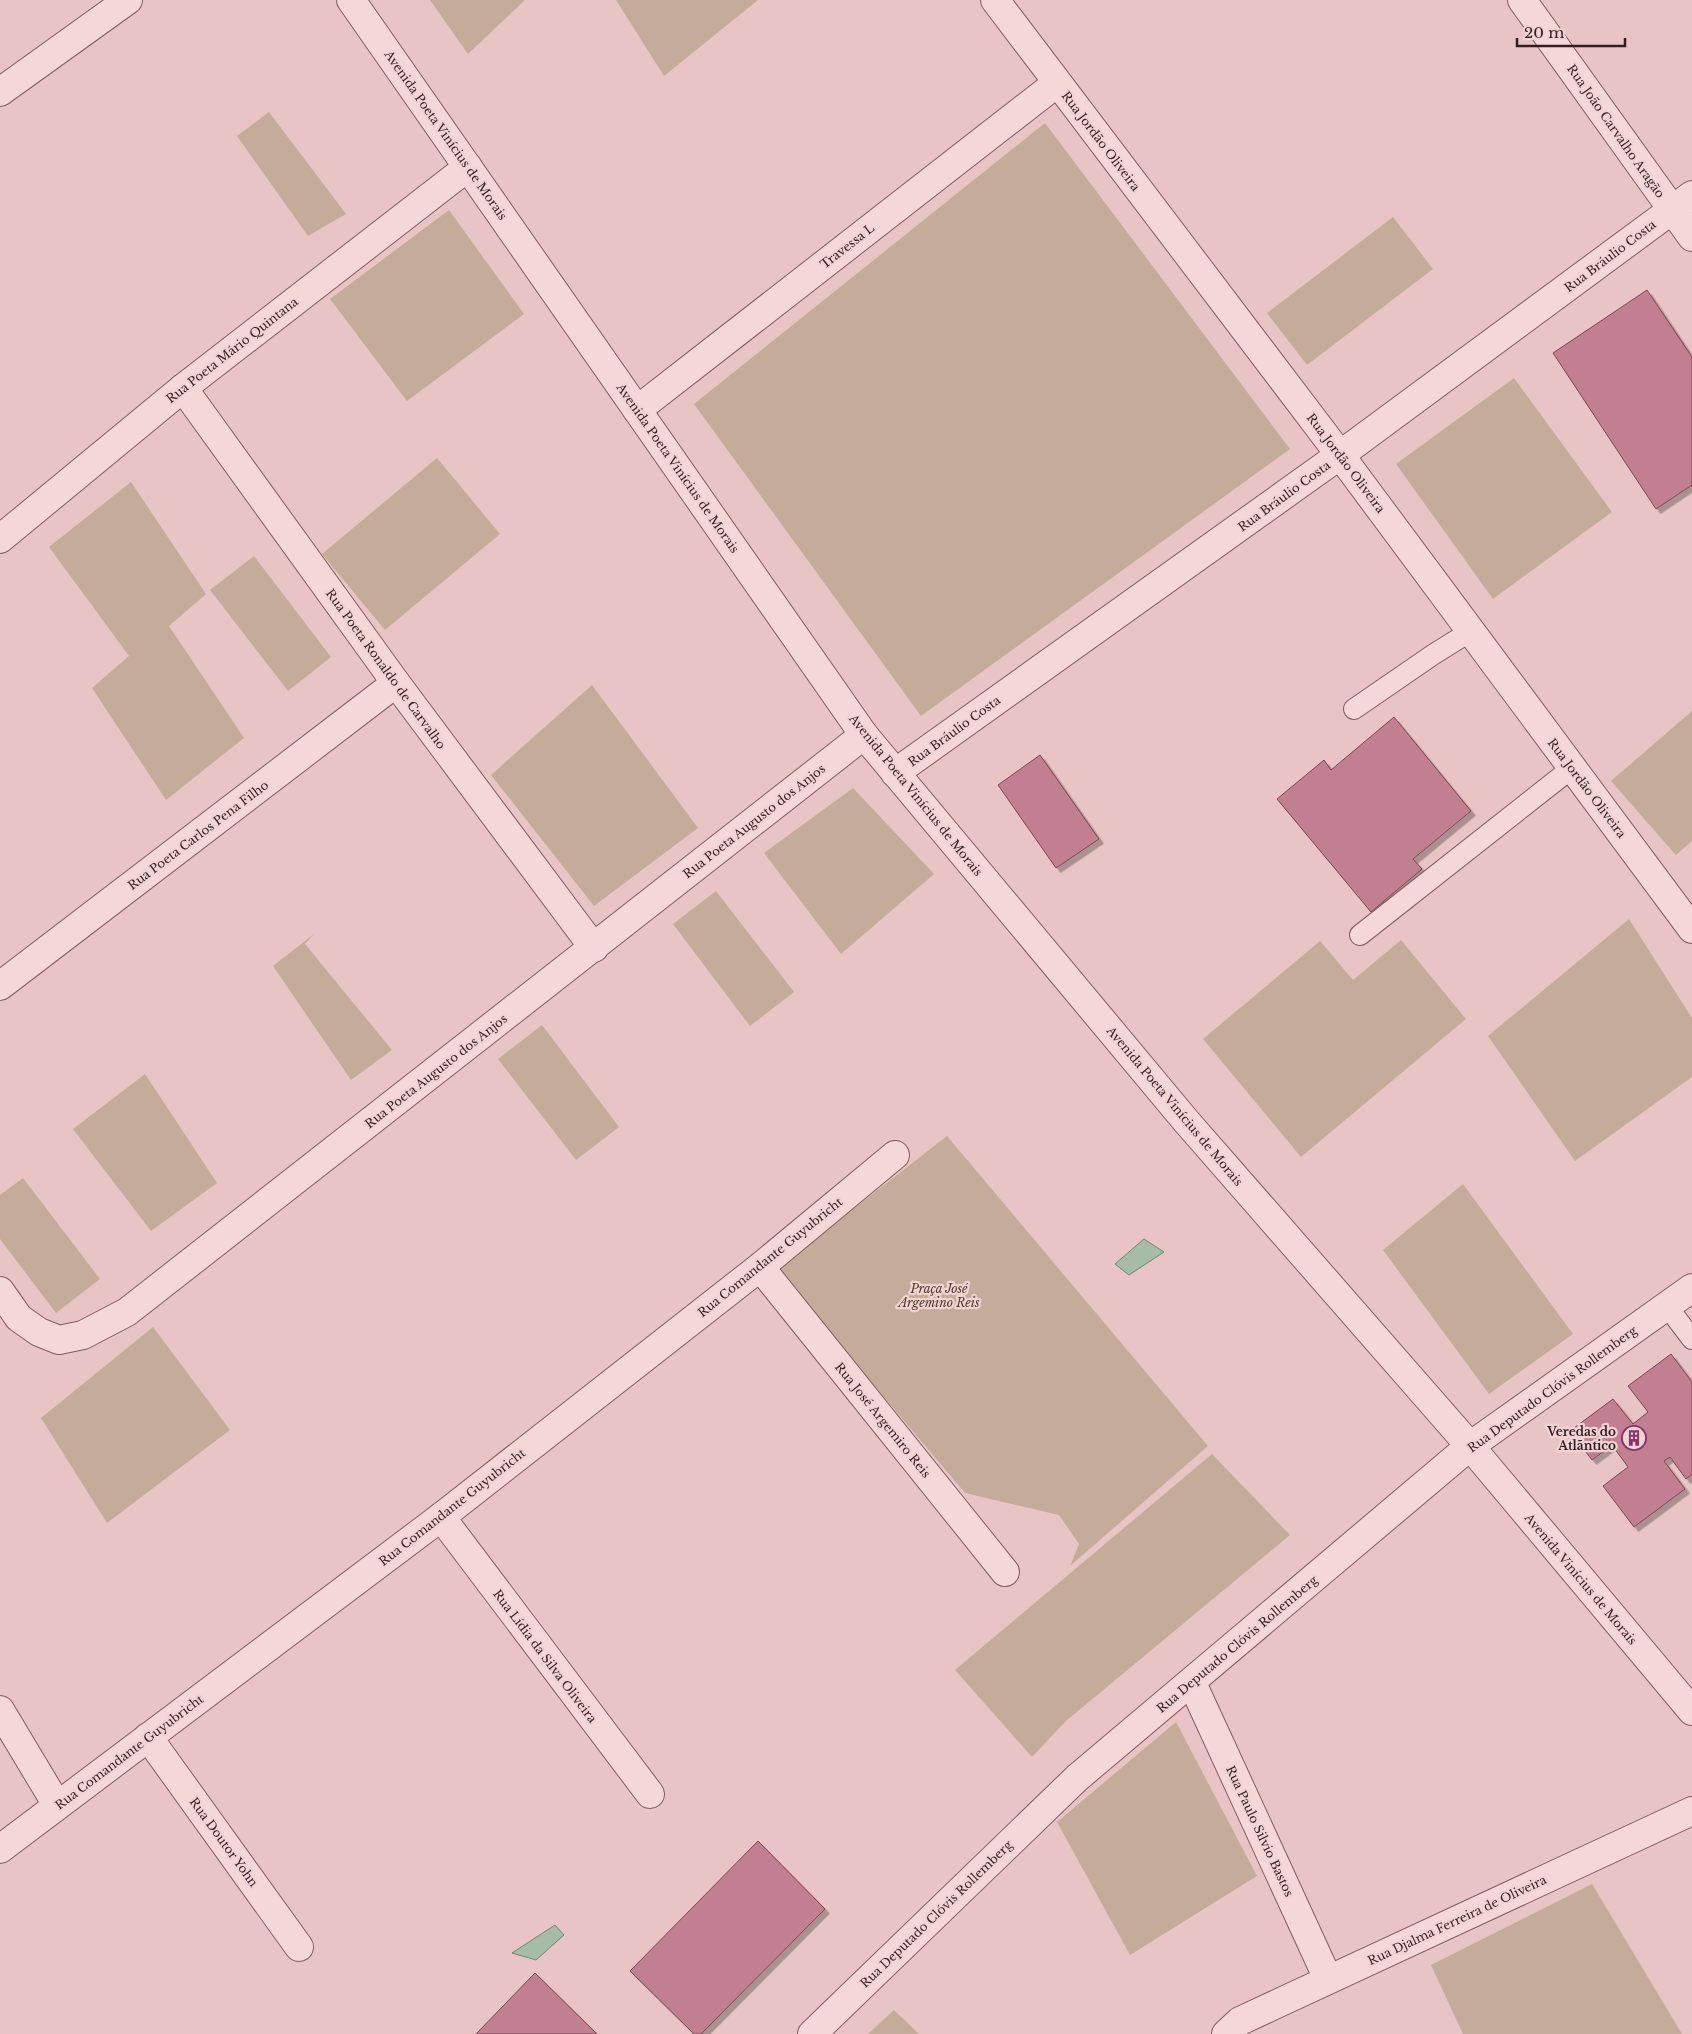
<svg xmlns="http://www.w3.org/2000/svg" width="1692" height="2034" font-family="'Libre Baskerville',serif">
  <defs>
    <filter id="shadow"><feDropShadow dx="4.5" dy="4.5" stdDeviation="0" flood-color="#0004"/></filter>
  </defs>
  <rect width="100%" height="100%" fill="#e8c5c4"/>
  <!-- green -->
  <g fill="#c5ac9a">
    <polygon points="430,0 525,0 468,54"/>
    <polygon points="616,0 758,0 664,76"/>
    <polygon points="269,112 346,214 308,236 237,136"/>
    <polygon points="1045,123 1290,449 921,716 694,404"/>
    <polygon points="449,210 524,314 407,401 330,299"/>
    <polygon points="1393,217 1433,269 1307,365 1267,313"/>
    <polygon points="1514,378 1612,512 1493,599 1396,464"/>
    <polygon points="437,458 500,534 385,630 322,554"/>
    <polygon points="131,482 206,594 169,626 244,738 166,800 92,688 129,656 49,547"/>
    <polygon points="254,556 331,657 288,691 210,590"/>
    <polygon points="592,685 698,828 594,906 491,775"/>
    <polygon points="1692,711 1692,841 1676,855 1611,781"/>
    <polygon points="853,788 934,874 841,954 764,853"/>
    <polygon points="716,891 794,992 750,1026 673,924"/>
    <polygon points="1629,919 1692,1018 1692,1077 1575,1161 1488,1036"/>
    <polygon points="314,934 305,944 392,1050 351,1080 273,966"/>
    <polygon points="1401,940 1466,1019 1301,1157 1203,1039 1320,941 1353,980"/>
    <polygon points="542,1025 619,1127 576,1160 498,1059"/>
    <polygon points="145,1074 217,1183 151,1231 73,1129"/>
    <polygon points="947,1136 1208,1446 1070,1566 1079,1544 1059,1515 965,1493 776,1269"/>
    <polygon points="23,1178 100,1279 56,1313 0,1239 0,1195"/>
    <polygon points="1463,1184 1573,1334 1489,1394 1383,1250"/>
    <polygon points="153,1327 230,1430 107,1523 41,1418"/>
    <polygon points="1212,1454 1290,1535 1066,1721 1032,1757 955,1670"/>
    <polygon points="1176,1722 1257,1876 1130,1955 1057,1822"/>
    <polygon points="1592,1884 1682,2034 1463,2034 1431,1965"/>
    <polygon points="894,2010 919,2034 868,2034"/>
  </g>
  <!-- water -->
  <g fill="#a6bca6" stroke="#6e896f">
    <polygon points="1144,1239 1164,1252 1129,1275 1115,1264"/>
    <polygon points="555,1925 564,1935 536,1960 512,1953"/>
  </g>
  <!-- building -->
  <g fill="#c27f91" stroke="#7d4656" filter="url(#shadow)">
    <polygon points="1647,290 1692,357 1692,485 1656,509 1553,353"/>
    <polygon points="1394,717 1471,811 1413,859 1422,869 1371,912 1277,799 1324,760 1331,770"/>
    <polygon points="1040,755 1099,839 1056,868 998,785"/>
    <polygon points="1671,1354 1692,1382 1692,1474 1686,1479 1670,1457 1664,1461 1685,1489 1634,1527 1603,1486 1628,1467 1612,1445 1592,1460 1570,1431 1613,1399 1633,1424 1648,1412 1628,1386"/>
    <polygon points="758,1841 825,1909 701,2034 694,2034 630,1971"/>
    <polygon points="535,1973 597,2034 476,2034"/>
  </g>
  <g fill="none" stroke-linecap="round" stroke-linejoin="round">
    <defs>
      <g id="service">
        <polyline points="1354,709 1434,654 1471,631"/>
        <polyline points="1360,935 1572,768"/>
        <polyline points="1667,1306 1692,1339"/>
      </g>
      <g id="minor">
        <polyline points="351,0 864,735 1186,1121 1470,1446 1692,1711"/>
        <polyline points="995,0 1340,455 1692,929"/>
        <polyline points="1522,0 1692,237"/>
        <polyline points="0,92 128,0"/>
        <polyline points="183,388 396,683 594,948"/>
        <polyline points="637,410 1057,83"/>
        <polyline points="0,539 183,388 468,167"/>
        <polyline points="895,773 1340,455 1692,195"/>
        <polyline points="0,986 396,683"/>
        <polyline points="760,1267 1005,1572"/>
        <polyline points="0,1291 19,1318 39,1332 59,1340 83,1335 127,1312 864,735"/>
        <polyline points="441,1517 650,1794"/>
        <polyline points="1192,1683 1328,1979"/>
        <polyline points="0,1710 57,1805"/>
        <polyline points="148,1737 299,1947"/>
        <polyline points="0,1849 441,1517 760,1267 895,1155"/>
        <polyline points="1226,2034 1240,2021 1692,1811"/>
      </g>
      <polyline id="tertiary" points="812,2034 1077,1778 1470,1446 1692,1288"/>
    </defs>
    <!-- service casing -->
    <use href="#service" stroke="#815d63" stroke-width="22"/>
    <!-- minor casing -->
    <use href="#minor" stroke="#815d63" stroke-width="30"/>
    <!-- tertiary casing -->
    <use href="#tertiary" stroke="#815d63" stroke-width="30"/>
    <!-- service -->
    <use href="#service" stroke="#f4d7d6" stroke-width="20"/>
    <!-- minor -->
    <use href="#minor" stroke="#f4d7d6" stroke-width="28"/>
    <!-- tertiary -->
    <use href="#tertiary" stroke="#f4d7d6" stroke-width="28"/>
  </g>
  <!-- icons -->
  <defs>
    <symbol id="building-ring" viewBox="-11 -11 22 22"><circle r="9.5" fill="#f1d3d3" stroke="#89346f" stroke-width="1.5"/><path d="M-4-6H4V6H1V3H-1V6H-4ZM-2.5-4.3h1.7v1.8h-1.7ZM.8-4.3h1.7v1.8H.8ZM-2.5-1h1.7V.8h-1.7ZM.8-1h1.7V.8H.8Z" fill="#89346f"/></symbol>
  </defs>
  <g fill-rule="evenodd">
    <use href="#building-ring" x="1620" y="1424" width="28" height="28"/>
  </g>
  <g text-anchor="middle" dominant-baseline="central" stroke-width="4.5" stroke-linejoin="round" paint-order="stroke">
    <!-- street labels -->
    <g font-size="12" fill="#331f23" stroke="#f1d3d3">
      <text transform="translate(1616 131) rotate(55)">Rua João Carvalho Aragão</text>
      <text transform="translate(446 135) rotate(55)">Avenida Poeta Vinícius de Morais</text>
      <text transform="translate(1101 141) rotate(53)">Rua Jordão Oliveira</text>
      <text transform="translate(847 246) rotate(-38)">Travessa L</text>
      <text transform="translate(1610 256) rotate(-37)">Rua Bráulio Costa</text>
      <text transform="translate(232 350) rotate(-38)">Rua Poeta Mário Quintana</text>
      <text transform="translate(1346 463) rotate(53)">Rua Jordão Oliveira</text>
      <text transform="translate(678 468) rotate(55)">Avenida Poeta Vinícius de Morais</text>
      <text transform="translate(1284 496) rotate(-36)">Rua Bráulio Costa</text>
      <text transform="translate(386 669) rotate(54)">Rua Poeta Ronaldo de Carvalho</text>
      <text transform="translate(954 731) rotate(-36)">Rua Bráulio Costa</text>
      <text transform="translate(1587 788) rotate(53)">Rua Jordão Oliveira</text>
      <text transform="translate(916 795) rotate(51)">Avenida Poeta Vinícius de Morais</text>
      <text transform="translate(754 821) rotate(-38)">Rua Poeta Augusto dos Anjos</text>
      <text transform="translate(198 835) rotate(-37)">Rua Poeta Carlos Pena Filho</text>
      <text transform="translate(436 1071) rotate(-38)">Rua Poeta Augusto dos Anjos</text>
      <text transform="translate(1175 1106) rotate(50)">Avenida Poeta Vinícius de Morais</text>
      <text transform="translate(770 1257) rotate(-39)">Rua Comandante Guyubricht</text>
      <text transform="translate(1552 1389) rotate(-36)">Rua Deputado Clóvis Rollemberg</text>
      <text transform="translate(883 1420) rotate(51)">Rua José Argemiro Reis</text>
      <text transform="translate(452 1507) rotate(-38)">Rua Comandante Guyubricht</text>
      <text transform="translate(1581 1579) rotate(50)">Avenida Vinícius de Morais</text>
      <text transform="translate(1237 1644) rotate(-40)">Rua Deputado Clóvis Rollemberg</text>
      <text transform="translate(545 1656) rotate(53)">Rua Lídia da Silva Oliveira</text>
      <text transform="translate(129 1752) rotate(-37)">Rua Comandante Guyubricht</text>
      <text transform="translate(1260 1831) rotate(65)">Rua Paulo Silvio Bastos</text>
      <text transform="translate(224 1842) rotate(54)">Rua Doutor Yohn</text>
      <text transform="translate(936 1914) rotate(-44)">Rua Deputado Clóvis Rollemberg</text>
      <text transform="translate(1457 1920) rotate(-25)">Rua Djalma Ferreira de Oliveira</text>
    </g>
    <!-- park labels -->
    <g font-size="12" font-style="italic" fill="#4d3c28" stroke="#f1d3d3">
      <text x="939" y="1288">Praça José<tspan x="939" dy="14">Argemino Reis</tspan></text>
    </g>
    <!-- poi labels -->
    <g font-size="12" font-weight="bold" fill="#331f23" stroke="#f1d3d3" text-anchor="end">
      <text x="1616" y="1431">Veredas do<tspan x="1616" dy="14">Atlãntico</tspan></text>
    </g>
  </g>
  <!-- scale -->
  <path d="M1517 38v8h108v-8" fill="none" stroke="#331f23" stroke-width="2.5"/>
  <text x="1524" y="38" font-size="15" fill="#331f23" stroke="#f1d3d3" stroke-width="4" paint-order="stroke">20 m</text>
</svg>
